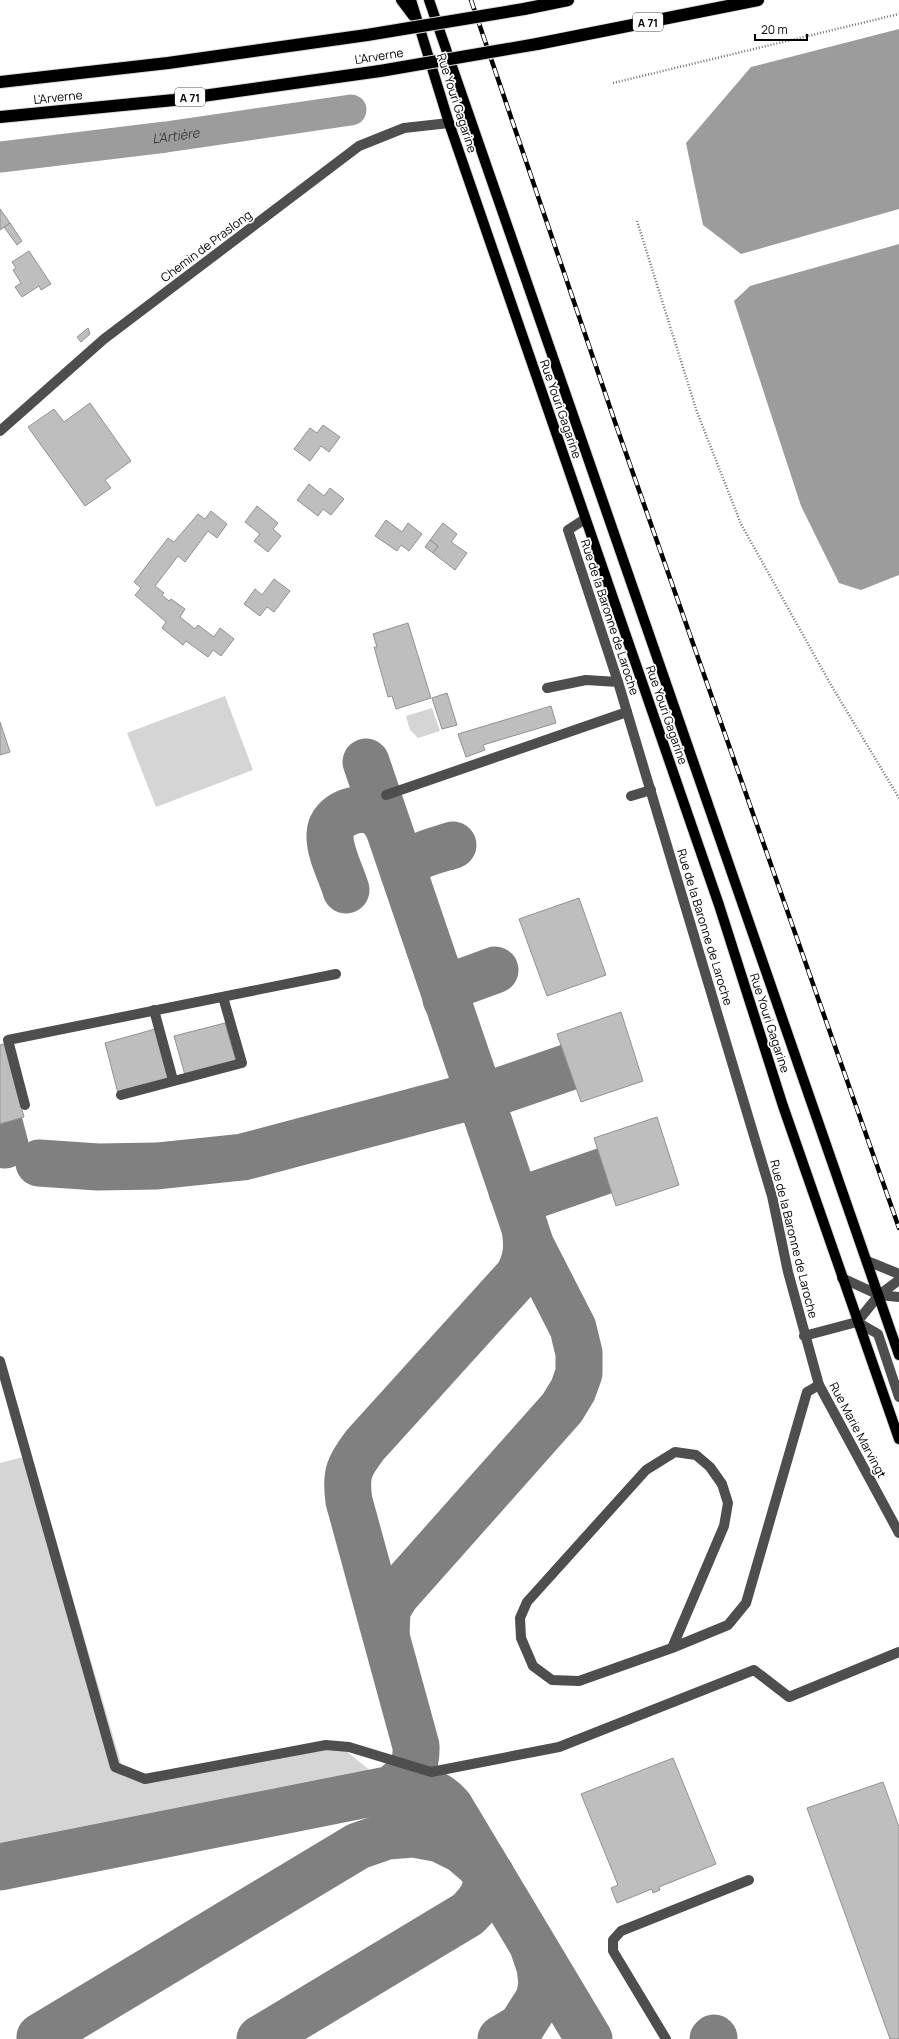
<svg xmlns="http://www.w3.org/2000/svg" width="899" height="2039" font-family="Manrope,sans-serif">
  <rect width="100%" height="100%" fill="#fff"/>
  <!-- green -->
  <g fill="#d5d5d5">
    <polygon points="225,696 253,770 156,807 127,733"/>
    <polygon points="432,708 440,731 418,738 410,730 406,716"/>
    <polygon points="31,1455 125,1777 334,1741 373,1773 0,1847 0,1463"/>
  </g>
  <!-- water -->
  <g fill="#9c9c9c">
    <polygon points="899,29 899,209 741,254 703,225 686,143 751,67"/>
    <polygon points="899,244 899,575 861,590 839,583 801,506 734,301 750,286"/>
  </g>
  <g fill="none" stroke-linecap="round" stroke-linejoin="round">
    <!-- river -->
    <path stroke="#9c9c9c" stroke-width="31" id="s1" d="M 0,157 L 166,137 L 351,110"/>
    <!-- taxiway -->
    <g stroke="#808080" stroke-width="47">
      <polyline points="366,762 531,1246 573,1328 579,1353 579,1373 573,1390 562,1408 396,1595 387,1610 386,1635"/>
      <path d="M 404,873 C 405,856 439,850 453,845"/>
      <path d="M 346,890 C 341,873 329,852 330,834 C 331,813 361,804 377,813 C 381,816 384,821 387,825"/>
      <polyline points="446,999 447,991 454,985 495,970"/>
      <polyline points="485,1110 485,1100 491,1094 569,1067"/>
      <polyline points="0,1126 5,1145"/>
      <polyline points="39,1163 98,1167 157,1166 243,1157 465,1098 476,1101 485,1110"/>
      <polyline points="512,1191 517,1196 526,1198 604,1171"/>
      <path d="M 392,1789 C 415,1787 435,1789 450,1807 L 589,2039"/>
      <path d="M 0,1867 L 392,1789 C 409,1774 417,1769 416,1746 L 349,1501 C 345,1474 349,1466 365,1445 L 518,1276 C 527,1260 528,1247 525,1228"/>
      <polyline points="40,2037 358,1846 387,1836 413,1834 440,1839 462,1850 491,1875"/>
      <path d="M 260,2039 L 468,1914 C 485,1897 489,1889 484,1864"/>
      <polyline points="501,2039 521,2027 539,1999 542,1984 540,1967 534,1949"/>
      <polyline points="713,2039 714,2038"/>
    </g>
  </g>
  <!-- building -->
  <g fill="#bebebe" stroke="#929292">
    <polygon points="0,209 10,223 0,230"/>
    <polygon points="10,223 22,241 17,245 4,227"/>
    <polygon points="29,251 51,284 41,290 39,286 22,297 15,287 21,283 13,270 16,268 12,262"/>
    <polygon points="88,328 90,334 81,342 77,337"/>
    <polygon points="90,403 131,461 105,480 111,488 85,506 28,427 54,409 64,422"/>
    <polygon points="323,425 340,437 329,452 321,446 310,461 294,449 310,428 317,433"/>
    <polygon points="309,484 324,496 330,488 344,499 331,515 323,509 318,516 297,500"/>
    <polygon points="257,506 278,523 273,529 281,536 268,552 254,541 260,534 245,522"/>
    <polygon points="211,511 227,524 217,538 208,531 185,562 178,556 155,586 164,593 162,595 169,601 171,599 185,609 180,617 195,629 198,625 214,637 220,628 234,639 221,656 213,650 208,657 186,641 183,645 162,628 166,622 135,595 141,588 134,582 168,538 174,542 198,514 205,519"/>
    <polygon points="386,520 402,532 408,523 422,534 409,551 401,545 397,551 375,536"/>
    <polygon points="443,523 457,534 451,542 467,553 455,570 433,553 438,546 430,540"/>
    <polygon points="430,540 438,546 433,553 425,547"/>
    <polygon points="274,579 290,591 274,612 267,607 260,616 244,604 255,589 262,595"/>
    <polygon points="408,623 431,698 396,709 392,696 388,697 374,647 377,647 373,634"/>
    <polygon points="447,693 457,725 442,729 432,698"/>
    <polygon points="551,706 556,723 483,745 485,750 466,757 458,734"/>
    <polygon points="0,722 10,752 0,755"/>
    <polygon points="579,898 606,975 547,996 519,919"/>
    <polygon points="621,1012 643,1081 581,1102 557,1034"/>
    <polygon points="225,1023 236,1061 185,1075 174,1036"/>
    <polygon points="155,1029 168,1079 118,1093 105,1043"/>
    <polygon points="4,1044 24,1117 0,1124 0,1045"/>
    <polygon points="657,1117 679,1185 616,1206 594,1138"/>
    <polygon points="673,1758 716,1864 659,1887 660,1890 653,1893 652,1889 617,1903 611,1888 618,1885 581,1794"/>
    <polygon points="883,1782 899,1827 899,2039 890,2039 807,1808"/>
  </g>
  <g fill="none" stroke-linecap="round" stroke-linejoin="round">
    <defs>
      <g id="major">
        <polyline points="401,0 413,16"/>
        <polyline points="411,0 449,123 719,905 783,1106 899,1439"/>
        <polyline points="429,0 899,1355"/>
      </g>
      <g id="highway">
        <polyline points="524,9 568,0"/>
        <polyline points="537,44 758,0"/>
        <polyline points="0,82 168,63 367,35"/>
        <polyline points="0,117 174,100 380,71"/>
      </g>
    </defs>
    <!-- major casing -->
    <use href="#major" stroke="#dbdbdb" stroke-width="12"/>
    <!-- highway casing -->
    <use href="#highway" stroke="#dbdbdb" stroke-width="14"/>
    <!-- path -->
    <g stroke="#707070" stroke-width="2.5" stroke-dasharray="1 2" stroke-linecap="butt">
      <polyline points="613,83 899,14"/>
      <polyline points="637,221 697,412 741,524 831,685 899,798"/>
    </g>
    <!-- minor -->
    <g stroke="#4e4e4e" stroke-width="10">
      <polyline points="0,431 104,339 359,146 404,128 449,123"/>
      <polyline points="585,519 568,530 618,682 772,1196 788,1272 819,1385 899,1533"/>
      <polyline points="547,688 586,680 618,682"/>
      <polyline points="386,795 627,712"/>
      <polyline points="631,796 651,790"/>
      <polyline points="154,1010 173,1080"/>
      <polyline points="121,1095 242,1063 223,997"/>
      <polyline points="25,1105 8,1040 336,974"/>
      <polyline points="867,1261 899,1274"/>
      <polyline points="842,1278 879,1295 899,1297"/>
      <polyline points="857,1322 878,1334 899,1397"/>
      <polyline points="804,1336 857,1322 879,1295 899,1280"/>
      <polyline points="0,1361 115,1767 145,1779 326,1745 349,1747 431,1772 559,1747 754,1670 789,1697 899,1652"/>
      <polyline points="672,1648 724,1526 728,1503 722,1484 710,1467 696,1455 675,1452 646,1470 527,1602 520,1618 521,1638 533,1666 552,1680 579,1681 672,1648 728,1625 746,1603 807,1392 819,1385"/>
      <polyline points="666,2039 613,1951 613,1940 621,1931 749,1880"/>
    </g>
    <!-- major -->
    <use href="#major" stroke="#000" stroke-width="10"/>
    <!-- highway -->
    <use href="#highway" stroke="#000" stroke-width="12"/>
    <defs>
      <polyline id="rail" points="471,0 616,425 899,1228"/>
    </defs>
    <!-- rail casing -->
    <use href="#rail" stroke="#000" stroke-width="4.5"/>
    <!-- rail -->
    <use href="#rail" stroke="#fff" stroke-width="3" stroke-dasharray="9" stroke-linecap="butt"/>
    <defs>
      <g id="highway-bridge">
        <polyline points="367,35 524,9"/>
        <polyline points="380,71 537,44"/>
      </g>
    </defs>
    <!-- highway-bridge casing -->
    <use href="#highway-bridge" stroke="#dbdbdb" stroke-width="14" stroke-linecap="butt"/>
    <!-- highway-bridge -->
    <use href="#highway-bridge" stroke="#000" stroke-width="12"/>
  </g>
  <g text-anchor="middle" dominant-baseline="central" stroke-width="3.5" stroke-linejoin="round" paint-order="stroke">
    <!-- shield labels -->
    <g fill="#fff" stroke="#4c4c4c" stroke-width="1">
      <rect x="633" y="13" width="30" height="18" rx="3"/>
      <rect x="175" y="88" width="30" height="18" rx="3"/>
    </g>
    <g font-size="11" font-weight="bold" fill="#000">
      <text x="648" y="22">A 71</text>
      <text x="190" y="97">A 71</text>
    </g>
    <!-- street labels -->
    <g font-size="12" fill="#000" stroke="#fff">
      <text transform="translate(379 56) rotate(-9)">L'Arverne</text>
      <text transform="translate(58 97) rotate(-6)">L'Arverne</text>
      <text transform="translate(457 103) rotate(72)">Rue Youri Gagarine</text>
      <text transform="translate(206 246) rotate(-37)">Chemin de Praslong</text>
      <text transform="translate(561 409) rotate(71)">Rue Youri Gagarine</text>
      <text transform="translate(610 617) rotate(72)">Rue de la Baronne de Laroche</text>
      <text transform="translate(667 715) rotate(71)">Rue Youri Gagarine</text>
      <text transform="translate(705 927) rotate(73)">Rue de la Baronne de Laroche</text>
      <text transform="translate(770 1023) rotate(72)">Rue Youri Gagarine</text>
      <text transform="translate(794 1239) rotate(76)">Rue de la Baronne de Laroche</text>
      <text transform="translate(858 1430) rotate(62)">Rue Marie Marvingt</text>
    </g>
    <!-- water labels -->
    <g font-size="13" font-style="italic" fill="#3d3d3d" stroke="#fff">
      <text stroke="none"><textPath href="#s1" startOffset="177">L'Artière</textPath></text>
    </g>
  </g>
  <!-- scale -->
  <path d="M755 34v6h52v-6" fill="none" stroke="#000000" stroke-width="2"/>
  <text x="761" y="34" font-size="12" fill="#000000" stroke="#ffffff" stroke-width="3" paint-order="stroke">20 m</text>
</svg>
